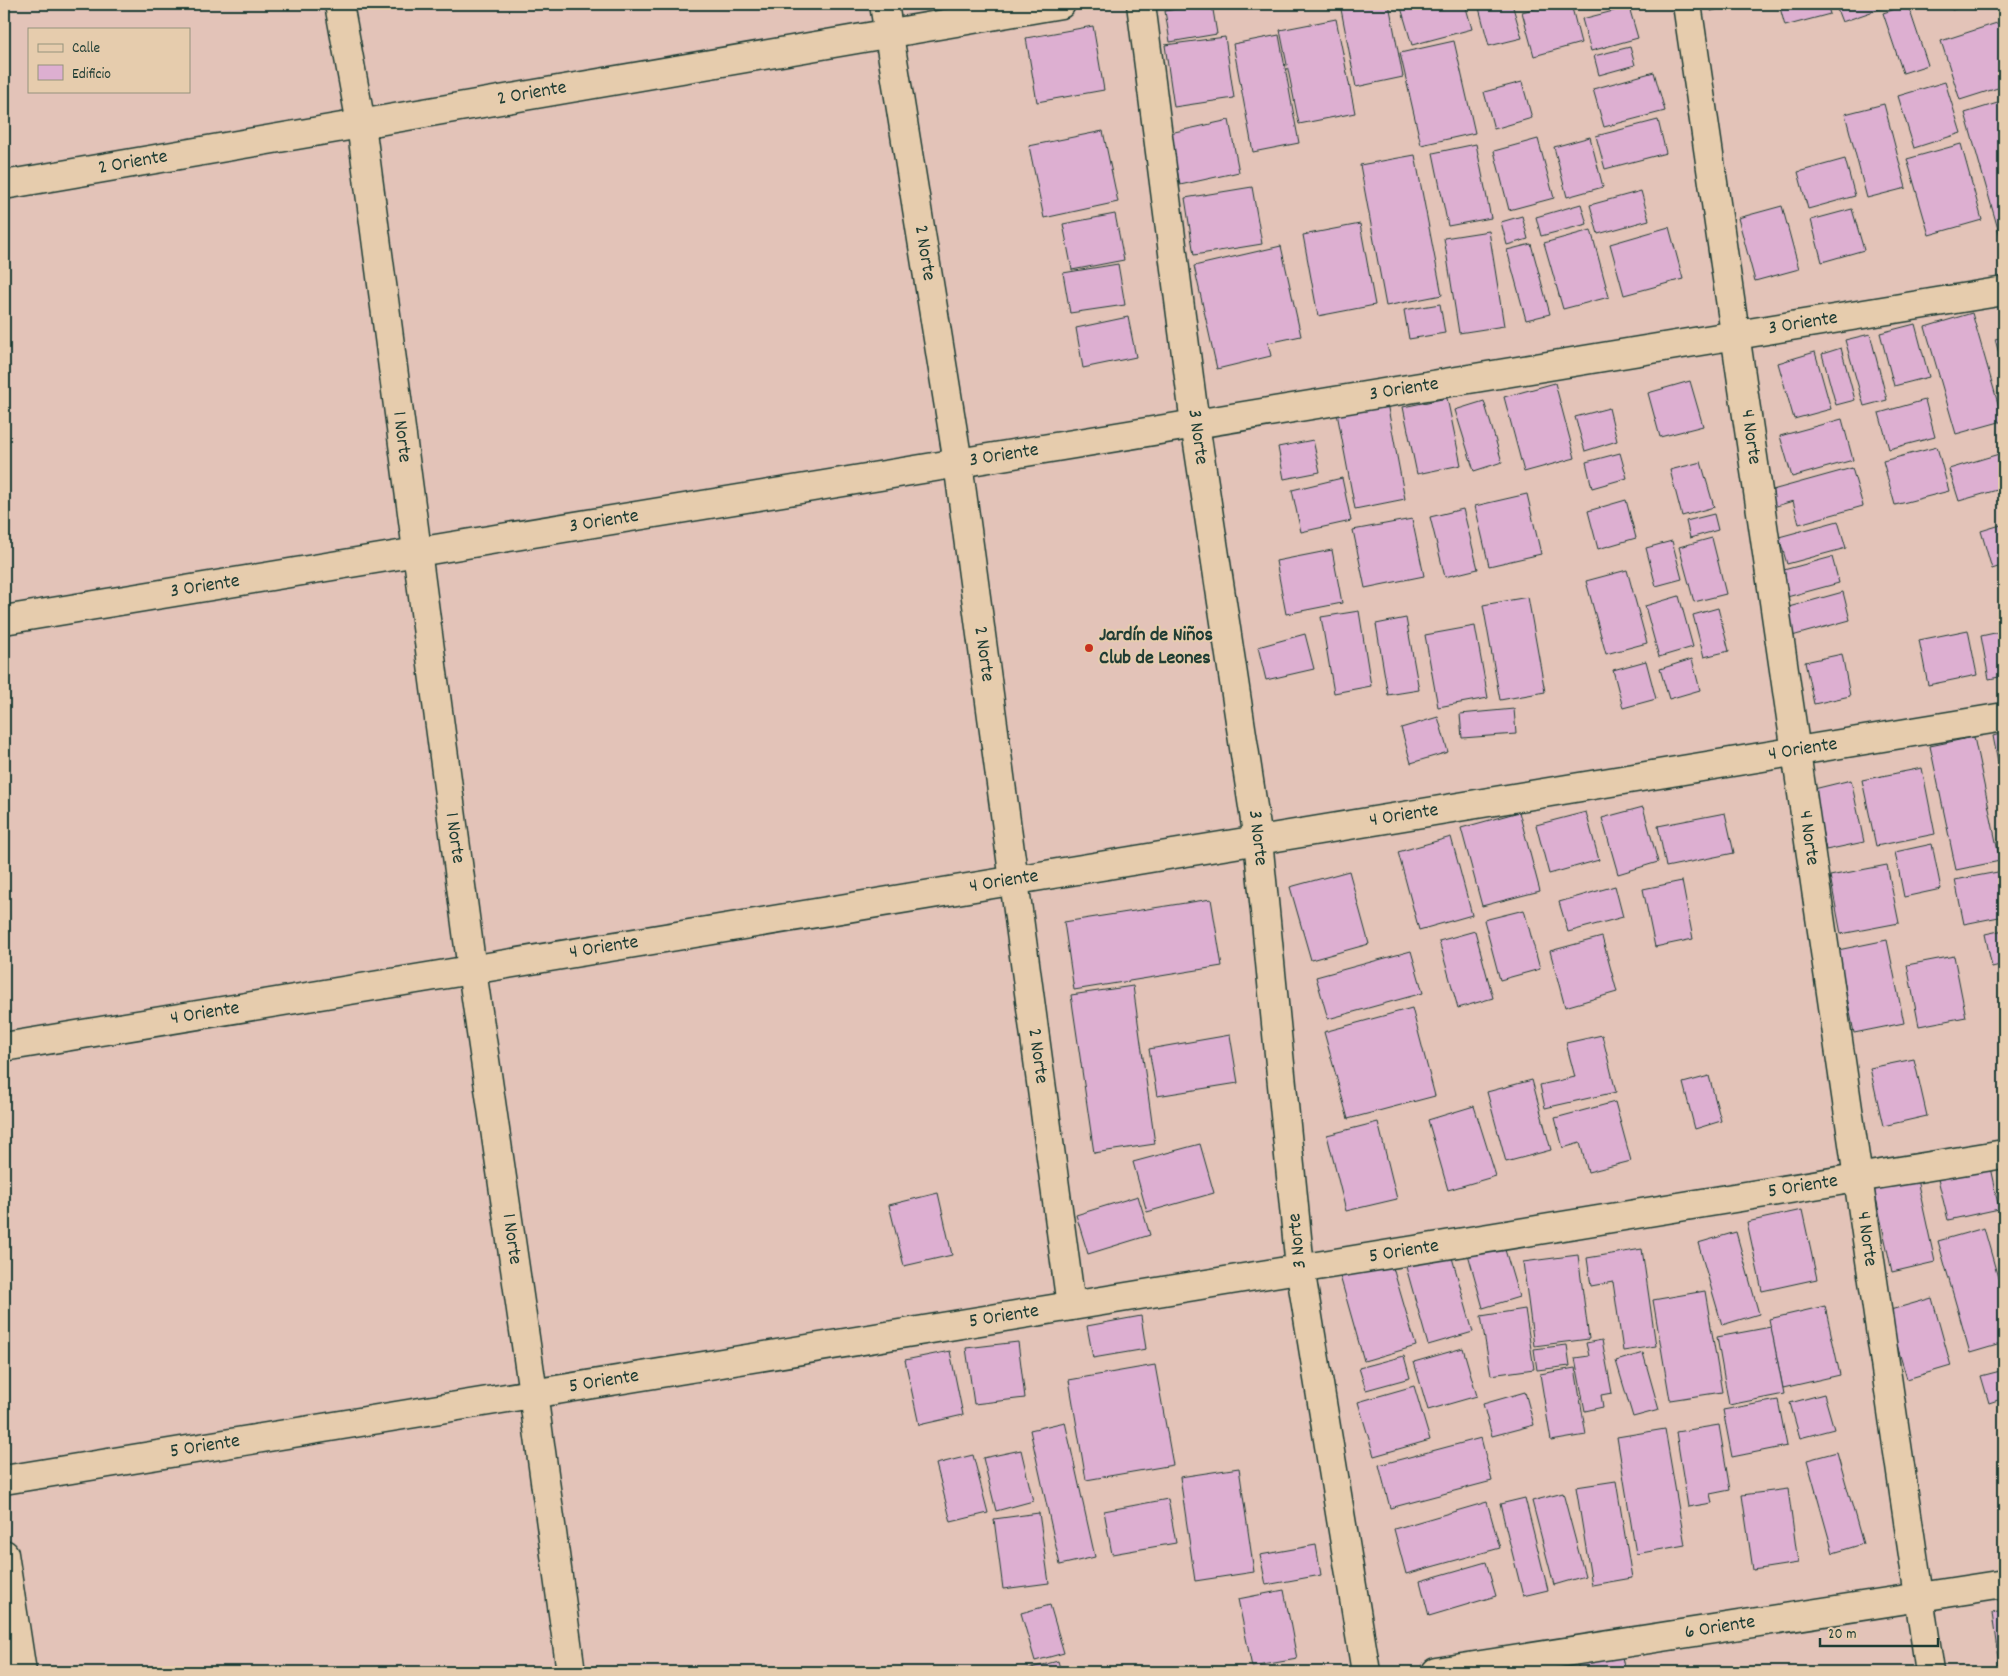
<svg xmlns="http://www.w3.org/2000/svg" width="2008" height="1676" font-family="Dekko,sans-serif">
  <rect width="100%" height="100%" fill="#e3c3b8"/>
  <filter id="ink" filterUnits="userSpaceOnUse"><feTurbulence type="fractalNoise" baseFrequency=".02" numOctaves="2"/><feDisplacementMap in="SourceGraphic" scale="10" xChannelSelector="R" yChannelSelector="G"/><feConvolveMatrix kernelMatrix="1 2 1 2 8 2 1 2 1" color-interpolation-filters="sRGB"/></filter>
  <g filter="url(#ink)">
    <!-- building -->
    <g fill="#ddafd1" stroke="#1f3d34">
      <polygon points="1206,4 1212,4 1217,34 1170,42 1165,11"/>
      <polygon points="1340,4 1389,4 1403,77 1356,87"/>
      <polygon points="1400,4 1465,4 1472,29 1412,45"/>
      <polygon points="1478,4 1512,4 1522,38 1489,46"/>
      <polygon points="1553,4 1571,4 1581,43 1534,56 1522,12"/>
      <polygon points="1709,4 1739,4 1711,11"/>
      <polygon points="1779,4 1827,4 1830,14 1785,26"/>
      <polygon points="1835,4 1894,4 1842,22"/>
      <polygon points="1950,4 1971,4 1952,10"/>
      <polygon points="1908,5 1928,65 1903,73 1883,13"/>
      <polygon points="1629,7 1638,38 1591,51 1582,19"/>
      <polygon points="1336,19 1355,113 1299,124 1280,30"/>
      <polygon points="2003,21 2004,86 1960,100 1941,41"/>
      <polygon points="1093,26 1104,90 1037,102 1026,38"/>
      <polygon points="1279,35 1299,143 1253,152 1233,44"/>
      <polygon points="1225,37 1234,98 1174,107 1165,45"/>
      <polygon points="1454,41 1475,133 1421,145 1400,53"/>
      <polygon points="1630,47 1635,65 1599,75 1594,56"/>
      <polygon points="1654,72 1665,111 1604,127 1593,89"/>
      <polygon points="1522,82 1532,118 1494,129 1484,92"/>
      <polygon points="1945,82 1961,133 1914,148 1898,96"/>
      <polygon points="2004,101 2004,243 2002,243 1965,113"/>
      <polygon points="1884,104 1906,188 1867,198 1845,114"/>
      <polygon points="1229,120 1239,172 1180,185 1170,133"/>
      <polygon points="1658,120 1666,153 1605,169 1596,136"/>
      <polygon points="1103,131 1118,202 1044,218 1029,146"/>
      <polygon points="1590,137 1603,187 1567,197 1554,147"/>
      <polygon points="1538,139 1554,198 1509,210 1494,151"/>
      <polygon points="1476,144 1491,218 1448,226 1433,153"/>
      <polygon points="1961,144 1982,220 1929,235 1907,159"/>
      <polygon points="1415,155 1442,295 1386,306 1360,165"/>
      <polygon points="1845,159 1855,196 1808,209 1798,172"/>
      <polygon points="1252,187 1262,244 1194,255 1185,198"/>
      <polygon points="1641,191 1649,220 1598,234 1590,205"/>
      <polygon points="1581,204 1587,224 1541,236 1536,217"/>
      <polygon points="1782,206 1799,269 1755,281 1738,218"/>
      <polygon points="1852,209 1864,250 1822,262 1811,220"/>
      <polygon points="1115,214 1124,260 1072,270 1063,224"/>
      <polygon points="1522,216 1528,239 1507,245 1501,222"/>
      <polygon points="1360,224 1375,305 1318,316 1303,235"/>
      <polygon points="1669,227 1683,279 1624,295 1610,244"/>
      <polygon points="1591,230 1609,297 1563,309 1544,243"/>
      <polygon points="1489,231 1504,326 1459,333 1444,238"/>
      <polygon points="1531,244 1550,314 1526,320 1507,250"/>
      <polygon points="1281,246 1301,336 1268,343 1271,356 1217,369 1194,266"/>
      <polygon points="1118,264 1125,305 1070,313 1063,273"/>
      <polygon points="1440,304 1445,333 1409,339 1404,310"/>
      <polygon points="1972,313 2003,421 1956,434 1925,327"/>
      <polygon points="1128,317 1136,357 1083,368 1076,328"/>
      <polygon points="1915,324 1929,377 1894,386 1880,333"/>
      <polygon points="1870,334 1887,400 1864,406 1845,340"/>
      <polygon points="2004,337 2004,372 1995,339"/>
      <polygon points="1841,348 1855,400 1836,405 1822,354"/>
      <polygon points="1815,352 1831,409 1794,419 1778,363"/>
      <polygon points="1690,381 1703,426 1660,437 1648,393"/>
      <polygon points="1555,383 1575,458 1524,472 1504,397"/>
      <polygon points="1447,398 1461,465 1417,474 1403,407"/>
      <polygon points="1925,400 1935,437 1889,449 1879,413"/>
      <polygon points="1484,401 1502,462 1474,471 1455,410"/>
      <polygon points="1387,403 1405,499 1355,509 1337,413"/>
      <polygon points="1609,408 1617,441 1585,451 1575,417"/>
      <polygon points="1842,419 1853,460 1792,477 1780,436"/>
      <polygon points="1313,440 1320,472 1284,479 1278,447"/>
      <polygon points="1937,447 1949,491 1895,505 1883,461"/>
      <polygon points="1620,453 1627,478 1592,488 1586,462"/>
      <polygon points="1999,454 2004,472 2004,488 1959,501 1949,469"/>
      <polygon points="1701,462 1714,507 1682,516 1670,470"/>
      <polygon points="1852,468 1863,506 1799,524 1793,501 1773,507 1769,491"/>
      <polygon points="1342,478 1351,521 1301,532 1292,490"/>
      <polygon points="1527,494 1541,554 1489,566 1475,506"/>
      <polygon points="1626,500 1636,538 1598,549 1588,511"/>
      <polygon points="1463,509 1478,569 1445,577 1430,517"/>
      <polygon points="1714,514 1718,530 1690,538 1686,521"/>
      <polygon points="1412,519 1424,576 1365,588 1353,530"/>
      <polygon points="1838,521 1846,548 1787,564 1779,537"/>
      <polygon points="2004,524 2004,565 1992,569 1981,531"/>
      <polygon points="1712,538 1726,594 1694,602 1679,547"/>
      <polygon points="1672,541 1682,579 1656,586 1646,548"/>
      <polygon points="1332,550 1342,603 1286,614 1276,561"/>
      <polygon points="1832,557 1839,583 1787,597 1780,571"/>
      <polygon points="1627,570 1647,643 1606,654 1586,581"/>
      <polygon points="1843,592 1850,620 1792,636 1785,608"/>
      <polygon points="1679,596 1693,647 1659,657 1645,606"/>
      <polygon points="1528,597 1545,692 1500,700 1483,605"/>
      <polygon points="1718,608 1729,651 1704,657 1693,615"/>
      <polygon points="1359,611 1371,686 1334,693 1321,617"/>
      <polygon points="1406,618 1419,690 1388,695 1376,624"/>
      <polygon points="1475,626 1488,698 1438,707 1425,635"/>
      <polygon points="1968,630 1977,675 1928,685 1919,640"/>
      <polygon points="2004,631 2004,676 1989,679 1981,636"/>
      <polygon points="1305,634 1314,669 1266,680 1258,647"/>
      <polygon points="1842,654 1850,696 1814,704 1805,662"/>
      <polygon points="1692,659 1700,690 1669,699 1660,669"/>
      <polygon points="1646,661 1656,699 1623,708 1613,670"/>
      <polygon points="1514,709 1516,734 1462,738 1460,714"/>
      <polygon points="1438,717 1448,752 1411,763 1401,728"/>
      <polygon points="2004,733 2004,792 1993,736"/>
      <polygon points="1974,737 2000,861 1956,870 1930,746"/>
      <polygon points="1922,768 1935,834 1876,846 1862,780"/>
      <polygon points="1851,780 1864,842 1826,850 1814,789"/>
      <polygon points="1643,807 1658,862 1618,874 1602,818"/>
      <polygon points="1519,812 1540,891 1482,906 1461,828"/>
      <polygon points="1586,812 1599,860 1549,874 1536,825"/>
      <polygon points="1725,813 1734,853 1666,867 1658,826"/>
      <polygon points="1451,837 1472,915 1419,930 1398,852"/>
      <polygon points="1932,844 1941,889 1904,897 1895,852"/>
      <polygon points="1887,865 1899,923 1841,934 1830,876"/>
      <polygon points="1349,871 1369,944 1311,960 1290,887"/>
      <polygon points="2003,871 2004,916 1964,924 1955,880"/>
      <polygon points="1682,881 1693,939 1655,947 1643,889"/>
      <polygon points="1615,886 1623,917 1568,932 1559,902"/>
      <polygon points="1211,899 1222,966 1074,990 1064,922"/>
      <polygon points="1524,910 1540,969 1500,980 1484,920"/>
      <polygon points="2004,930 2004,964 1992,967 1985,934"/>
      <polygon points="1475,931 1493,998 1458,1008 1439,941"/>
      <polygon points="1602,937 1617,992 1565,1007 1550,951"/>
      <polygon points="1887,940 1904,1023 1854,1033 1838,950"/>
      <polygon points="1411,951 1423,993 1328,1019 1316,977"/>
      <polygon points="1954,956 1966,1017 1919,1026 1907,965"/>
      <polygon points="1133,986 1155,1144 1094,1153 1071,995"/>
      <polygon points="1412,1008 1435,1096 1348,1119 1324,1032"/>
      <polygon points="1230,1035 1238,1083 1157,1096 1149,1049"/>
      <polygon points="1602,1035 1616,1092 1545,1108 1540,1085 1575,1077 1566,1043"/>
      <polygon points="1914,1059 1927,1116 1883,1126 1870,1068"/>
      <polygon points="1709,1076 1721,1121 1695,1129 1683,1083"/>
      <polygon points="1532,1080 1551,1150 1506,1162 1487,1092"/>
      <polygon points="1615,1102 1631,1161 1588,1172 1580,1143 1563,1148 1555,1118"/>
      <polygon points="1474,1106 1496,1176 1448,1190 1428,1120"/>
      <polygon points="1378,1122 1397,1199 1346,1211 1327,1135"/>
      <polygon points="1200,1144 1214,1193 1147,1212 1133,1162"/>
      <polygon points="1989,1163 1999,1209 1948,1220 1937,1175"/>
      <polygon points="1916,1175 1935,1262 1892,1272 1873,1184"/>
      <polygon points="938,1193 952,1255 904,1266 889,1205"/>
      <polygon points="1138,1196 1150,1235 1088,1254 1076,1215"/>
      <polygon points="1802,1210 1817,1279 1762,1291 1747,1222"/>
      <polygon points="1984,1228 2004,1299 2004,1343 1970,1353 1938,1241"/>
      <polygon points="1736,1232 1759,1314 1722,1325 1698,1243"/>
      <polygon points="1503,1243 1519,1297 1483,1308 1468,1254"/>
      <polygon points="1642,1249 1656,1346 1623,1351 1613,1282 1591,1286 1587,1258"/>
      <polygon points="1451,1254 1473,1332 1428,1345 1406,1267"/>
      <polygon points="1578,1255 1589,1339 1534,1346 1523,1262"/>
      <polygon points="1391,1261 1416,1346 1364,1361 1340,1276"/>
      <polygon points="1705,1291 1722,1392 1670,1400 1653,1300"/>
      <polygon points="1932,1298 1951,1366 1907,1379 1887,1311"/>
      <polygon points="1825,1306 1840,1375 1783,1388 1769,1319"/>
      <polygon points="1525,1309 1534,1369 1491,1375 1481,1316"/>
      <polygon points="1141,1316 1146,1349 1093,1358 1087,1326"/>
      <polygon points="1771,1327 1784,1394 1729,1405 1717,1337"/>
      <polygon points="1602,1340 1612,1393 1601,1395 1603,1407 1585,1411 1575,1358 1589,1356 1586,1343"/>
      <polygon points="1018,1342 1025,1398 974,1404 966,1348"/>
      <polygon points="1567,1345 1570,1366 1537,1370 1534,1349"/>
      <polygon points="1463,1348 1477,1396 1428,1410 1414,1362"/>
      <polygon points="950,1351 963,1415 919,1425 905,1360"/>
      <polygon points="1643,1353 1659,1410 1633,1417 1616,1361"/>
      <polygon points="1404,1356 1410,1378 1366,1390 1359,1368"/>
      <polygon points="1155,1365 1173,1465 1086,1480 1069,1380"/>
      <polygon points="1575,1368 1586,1435 1551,1441 1540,1374"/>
      <polygon points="2004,1370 2004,1398 1989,1403 1981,1376"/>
      <polygon points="1414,1386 1430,1440 1374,1456 1358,1402"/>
      <polygon points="1525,1392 1534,1425 1492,1436 1483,1404"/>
      <polygon points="1824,1394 1834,1429 1800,1438 1790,1403"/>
      <polygon points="1778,1400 1787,1446 1732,1457 1723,1410"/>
      <polygon points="1065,1422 1095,1557 1060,1565 1030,1430"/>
      <polygon points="1719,1425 1730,1490 1710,1494 1712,1503 1688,1507 1676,1432"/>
      <polygon points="1665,1429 1685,1545 1636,1554 1617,1437"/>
      <polygon points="1481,1438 1492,1481 1390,1508 1379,1465"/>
      <polygon points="1021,1450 1033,1501 996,1511 983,1458"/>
      <polygon points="1837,1452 1863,1544 1833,1553 1807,1460"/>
      <polygon points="973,1455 988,1513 951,1522 936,1464"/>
      <polygon points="1239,1468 1254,1572 1195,1581 1180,1477"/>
      <polygon points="1616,1481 1632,1578 1592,1585 1576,1487"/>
      <polygon points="1788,1489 1798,1563 1753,1570 1742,1495"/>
      <polygon points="1563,1493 1585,1576 1554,1585 1532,1501"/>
      <polygon points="1525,1498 1548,1590 1523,1596 1500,1504"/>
      <polygon points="1168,1499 1176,1543 1112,1554 1104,1511"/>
      <polygon points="1487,1502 1500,1548 1406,1574 1394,1529"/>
      <polygon points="1039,1513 1049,1583 1003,1589 994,1519"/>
      <polygon points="1316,1545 1321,1575 1266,1585 1260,1555"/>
      <polygon points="1486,1562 1496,1596 1429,1616 1420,1581"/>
      <polygon points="1284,1590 1297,1659 1252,1667 1238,1599"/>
      <polygon points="1050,1605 1064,1653 1035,1661 1021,1613"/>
      <polygon points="2004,1611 2004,1672 2000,1672 1992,1613"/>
      <polygon points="1621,1652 1625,1672 1579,1672 1577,1660"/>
      <polygon points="1058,1661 1061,1672 1016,1672"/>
    </g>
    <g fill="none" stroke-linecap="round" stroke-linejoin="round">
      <defs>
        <g id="street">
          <polyline points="339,4 361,124 472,970 533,1393 571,1672"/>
          <polyline points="884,4 958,463 1071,1306"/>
          <polyline points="1141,4 1195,424 1258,840 1300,1268 1366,1672"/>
          <polyline points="1687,4 1930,1672"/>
          <polyline points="4,185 1061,4"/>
          <polyline points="4,620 2004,291"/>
          <polyline points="4,1047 2004,717"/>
          <polyline points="4,1480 2004,1154"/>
          <polyline points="4,1554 22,1672"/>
          <polyline points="1436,1672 2004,1584"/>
        </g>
      </defs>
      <!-- street casing -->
      <use href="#street" stroke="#1f3d34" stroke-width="31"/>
      <!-- street -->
      <use href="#street" stroke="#e6ccad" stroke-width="28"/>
    </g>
  </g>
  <!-- markers -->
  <circle fill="#c8321e" stroke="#e6ccad" stroke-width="2" cx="1089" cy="648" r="5"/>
  <g text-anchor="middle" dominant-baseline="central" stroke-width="4" stroke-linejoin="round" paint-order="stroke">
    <!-- street labels -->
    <g font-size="20" fill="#1f3d34" stroke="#e6ccad">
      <text transform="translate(532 94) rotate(-10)">2 Oriente</text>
      <text transform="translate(133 163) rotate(-10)">2 Oriente</text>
      <text transform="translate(924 253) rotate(81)">2 Norte</text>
      <text transform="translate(1803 324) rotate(-9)">3 Oriente</text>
      <text transform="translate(1404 390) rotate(-9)">3 Oriente</text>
      <text transform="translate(401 437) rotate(83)">1 Norte</text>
      <text transform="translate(1197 437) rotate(82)">3 Norte</text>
      <text transform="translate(1750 437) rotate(82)">4 Norte</text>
      <text transform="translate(1004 456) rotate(-9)">3 Oriente</text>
      <text transform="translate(604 522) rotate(-9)">3 Oriente</text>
      <text transform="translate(205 587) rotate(-9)">3 Oriente</text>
      <text transform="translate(983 654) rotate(82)">2 Norte</text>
      <text transform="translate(1803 750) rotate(-9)">4 Oriente</text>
      <text transform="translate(1404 816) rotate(-9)">4 Oriente</text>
      <text transform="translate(454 838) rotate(82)">1 Norte</text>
      <text transform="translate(1257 838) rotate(83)">3 Norte</text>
      <text transform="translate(1808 838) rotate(82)">4 Norte</text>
      <text transform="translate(1004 882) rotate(-9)">4 Oriente</text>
      <text transform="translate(604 948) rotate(-9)">4 Oriente</text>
      <text transform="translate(205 1014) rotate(-9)">4 Oriente</text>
      <text transform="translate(1037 1056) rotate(82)">2 Norte</text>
      <text transform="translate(1803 1187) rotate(-9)">5 Oriente</text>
      <text transform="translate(511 1239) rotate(82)">1 Norte</text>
      <text transform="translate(1866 1239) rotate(82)">4 Norte</text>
      <text transform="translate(1298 1241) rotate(-96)">3 Norte</text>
      <text transform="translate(1404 1252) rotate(-9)">5 Oriente</text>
      <text transform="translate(1004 1317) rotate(-9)">5 Oriente</text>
      <text transform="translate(604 1382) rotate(-9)">5 Oriente</text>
      <text transform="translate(205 1447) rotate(-9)">5 Oriente</text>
      <text transform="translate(1720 1628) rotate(-9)">6 Oriente</text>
    </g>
    <!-- poi labels -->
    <g font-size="20" font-weight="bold" fill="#1f3d34" stroke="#e6ccad" text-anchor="start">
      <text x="1099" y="636">Jardín de Niños<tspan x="1099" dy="23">Club de Leones</tspan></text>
    </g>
  </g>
  <!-- margin -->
  <rect width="2008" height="1676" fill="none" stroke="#e6ccad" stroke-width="20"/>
  <rect x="10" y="10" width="1988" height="1656" fill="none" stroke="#1f3d34" stroke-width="2" filter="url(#ink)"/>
  <!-- legend -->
  <rect x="28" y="28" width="162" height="65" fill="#e6ccad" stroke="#96937d"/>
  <rect x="38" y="44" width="25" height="8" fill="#e6ccad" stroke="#96937d"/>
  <text x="72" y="52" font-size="15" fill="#1f3d34">Calle</text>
  <rect x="38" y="65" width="25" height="15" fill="#ddafd1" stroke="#96937d"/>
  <text x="72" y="78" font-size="15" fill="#1f3d34">Edificio</text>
  <!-- scale -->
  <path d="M1820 1638v8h118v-8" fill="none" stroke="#1f3d34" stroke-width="2.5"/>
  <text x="1828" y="1638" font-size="15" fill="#1f3d34" stroke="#e6ccad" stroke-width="4" paint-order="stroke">20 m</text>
</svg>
